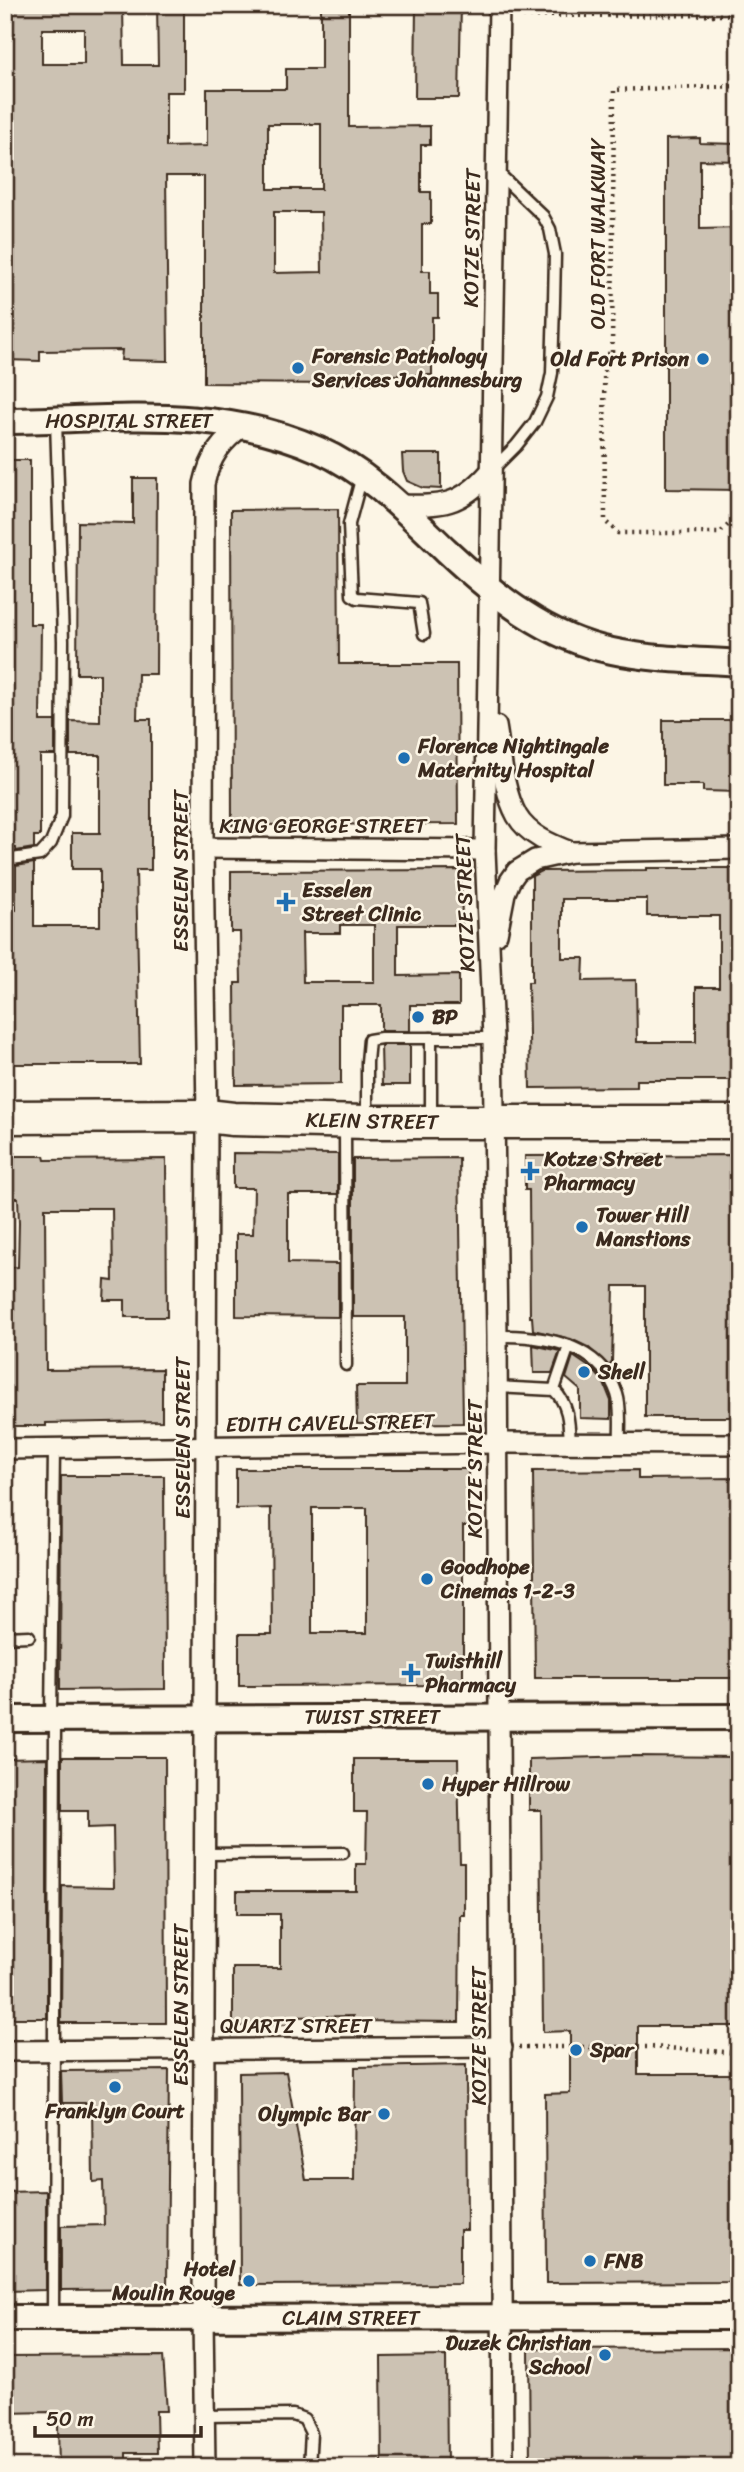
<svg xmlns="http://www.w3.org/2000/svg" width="744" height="2472" font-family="Sriracha,sans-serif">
  <rect width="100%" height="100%" fill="#fcf5e5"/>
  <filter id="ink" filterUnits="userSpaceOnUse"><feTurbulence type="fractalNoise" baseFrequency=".0143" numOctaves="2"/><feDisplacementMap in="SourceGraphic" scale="14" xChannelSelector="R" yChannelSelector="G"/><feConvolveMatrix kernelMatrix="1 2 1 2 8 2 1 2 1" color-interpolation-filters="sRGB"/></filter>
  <g filter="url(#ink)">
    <!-- building -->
    <g fill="#ccc2b3" stroke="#3b2a1e" stroke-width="2" fill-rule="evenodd">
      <path d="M 8,5 L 123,5 L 124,65 L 158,65 L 157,5 L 184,5 L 184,92 L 166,92 L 166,147 L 207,146 L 207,89 L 286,89 L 286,69 L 321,69 L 321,5 L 349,5 L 349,127 L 430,126 L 430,145 L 421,145 L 421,192 L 431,192 L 431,224 L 422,224 L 422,271 L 430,271 L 430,294 L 438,294 L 438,317 L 432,317 L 432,375 L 380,375 L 380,383 L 341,384 L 204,383 L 204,176 L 166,176 L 168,361 L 121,360 L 122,350 L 40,351 L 40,361 L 5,360 L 5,64 L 8,64 ZM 42,29 L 84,29 L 84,64 L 42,64 ZM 268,124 L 321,124 L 321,189 L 268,189 ZM 274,212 L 321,212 L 322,272 L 274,273 Z"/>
      <polygon points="416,5 461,5 459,98 415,98"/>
      <polygon points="700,138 700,143 739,144 739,161 700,160 700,229 739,228 739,490 666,489 666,139"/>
      <polygon points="402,454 441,454 441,489 423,488 407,481 403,471"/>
      <polygon points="5,460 30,460 30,624 41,624 40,721 55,721 55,755 40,755 40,836 34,836 34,848 16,851 16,848 5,848"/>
      <polygon points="133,478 157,478 156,674 138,674 137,719 151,719 151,870 136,870 140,1064 5,1064 5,910 16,910 16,866 34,863 34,926 100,926 100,869 72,869 72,833 100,833 100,755 70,755 70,721 100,722 100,674 77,674 78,522 133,523"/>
      <polygon points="338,509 339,664 457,664 458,824 232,825 231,510"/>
      <polygon points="663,720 739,720 739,792 703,791 703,785 663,785"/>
      <path d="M 647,868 L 739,868 L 739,1080 L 637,1080 L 637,1087 L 530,1088 L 528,982 L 532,982 L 532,876 L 542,871 L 647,870 ZM 562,899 L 647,899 L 647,916 L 719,916 L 719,987 L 696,987 L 696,1042 L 637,1042 L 636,980 L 583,981 L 584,958 L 562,958 Z"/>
      <path d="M 461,870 L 462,925 L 398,925 L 398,976 L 459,975 L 459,1005 L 410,1005 L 410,1031 L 381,1031 L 381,1005 L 341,1005 L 341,1084 L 236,1085 L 235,983 L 241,983 L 240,932 L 231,932 L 231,871 ZM 340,925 L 374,925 L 374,982 L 303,982 L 302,933 L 340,933 Z"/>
      <polygon points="381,1045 410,1045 410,1085 382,1085"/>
      <polygon points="233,1153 338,1154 338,1194 288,1194 288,1263 338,1264 338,1317 236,1316 236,1234 253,1234 254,1188 233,1188"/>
      <polygon points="739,1155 739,1417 645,1417 645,1286 614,1286 612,1362 609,1366 588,1347 571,1339 533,1330 532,1317 530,1317 529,1190 525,1190 525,1156"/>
      <polygon points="5,1156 44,1156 45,1160 166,1159 167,1317 125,1317 125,1300 104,1300 105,1280 113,1281 112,1208 45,1208 46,1370 162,1369 162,1421 46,1423 46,1426 5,1426 5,1268 18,1267 19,1223 18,1198 5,1198"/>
      <polygon points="459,1158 463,1423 357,1424 356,1386 405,1386 405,1317 353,1317 353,1159"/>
      <polygon points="533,1345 560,1351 552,1373 534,1373"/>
      <polygon points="573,1356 592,1369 603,1381 611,1401 611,1419 580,1418 580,1390 566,1378"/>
      <path d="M 236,1469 L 468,1469 L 469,1526 L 463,1526 L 463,1685 L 239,1686 L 239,1634 L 272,1634 L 271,1508 L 236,1509 ZM 312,1508 L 367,1508 L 367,1633 L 312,1633 Z"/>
      <polygon points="638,1470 638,1479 739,1478 739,1678 535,1678 533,1471"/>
      <polygon points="61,1476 164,1476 165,1689 60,1690"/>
      <polygon points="634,1756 739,1757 739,2026 638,2026 638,2074 739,2074 739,2282 546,2283 545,2094 570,2093 570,2031 543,2032 541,1810 529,1810 529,1759"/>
      <polygon points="62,1757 165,1757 166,2023 61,2023 62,1886 114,1887 113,1827 88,1828 88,1811 62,1811"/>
      <polygon points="47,1758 47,2018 5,2018 5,1759"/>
      <polygon points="354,1759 458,1759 460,1863 464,1863 464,1915 460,1915 459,2022 353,2021 353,2016 288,2017 288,2025 233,2026 233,1968 280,1968 280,1914 237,1914 237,1891 356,1891 356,1864 366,1864 367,1812 354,1812"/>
      <polygon points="466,2065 467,2230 460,2230 460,2284 240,2285 239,2073 286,2072 306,2180 354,2180 355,2067"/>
      <polygon points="169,2070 167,2289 61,2290 61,2226 104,2225 103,2181 93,2182 92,2103 62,2103 61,2071"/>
      <polygon points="46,2191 46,2290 5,2291 5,2192"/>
      <polygon points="739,2348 739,2467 530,2467 529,2349"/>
      <polygon points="163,2356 167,2411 156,2411 157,2453 126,2453 126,2467 59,2467 58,2425 51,2412 5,2413 5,2357"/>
      <polygon points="446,2356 447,2467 382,2467 381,2357"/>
    </g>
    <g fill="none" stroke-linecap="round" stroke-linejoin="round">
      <defs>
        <g id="service">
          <polyline points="492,470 516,446 535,422 547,397 552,373 554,302 555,254 550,229 543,216 496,171"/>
          <polyline points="362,476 349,524 352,595 357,598 419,603 424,634"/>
          <polyline points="5,860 40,855 51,843 62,816 63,641 56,421"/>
          <polyline points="431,1038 431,1118"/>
          <polyline points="367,1118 367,1062 369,1040 381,1038 493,1038"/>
          <polyline points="345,1125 346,1365"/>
          <path d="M 497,1336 C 543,1335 600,1343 617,1394 C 622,1409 619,1428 620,1444"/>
          <path d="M 497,1387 L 554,1390 C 569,1405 569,1423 570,1444"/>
          <polyline points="554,1390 569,1346"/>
          <polyline points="5,1637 29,1636"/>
          <polyline points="51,1718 54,1449"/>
          <polyline points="205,1854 343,1853"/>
          <polyline points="53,2317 55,1720"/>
          <polyline points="205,2416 293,2415 304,2419 311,2433 309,2467"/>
        </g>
        <g id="minor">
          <polyline points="499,5 485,850 493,1038 497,1336 503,2467"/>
          <path d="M 399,505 C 442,506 460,506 490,472"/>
          <path d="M 496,726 C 501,754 503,791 517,816 C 528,835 552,845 571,852"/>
          <polyline points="203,848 485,850"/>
          <polyline points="497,934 505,893 510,881 517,871 535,860 571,852 739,849"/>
          <polyline points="5,1449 497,1443 739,1444"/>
          <polyline points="5,2051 502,2047"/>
          <path d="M 205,2467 L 203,2317 L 207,1116 L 203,848 L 204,484 C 210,456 222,441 244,425"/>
        </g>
        <g id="tertiary">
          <path d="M 5,421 C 114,420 216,404 319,450 C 369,472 408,514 447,551 C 494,595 547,638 612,651 C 653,660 697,660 739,663"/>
          <polyline points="5,1719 739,1717"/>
          <polyline points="5,2318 739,2317"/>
        </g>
        <polyline id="primary" points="5,1117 207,1116 233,1119 367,1122 739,1122"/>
      </defs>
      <!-- service casing -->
      <use href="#service" stroke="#3b2a1e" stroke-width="15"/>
      <!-- minor casing -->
      <use href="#minor" stroke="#3b2a1e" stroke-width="24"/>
      <!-- tertiary casing -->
      <use href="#tertiary" stroke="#3b2a1e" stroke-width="30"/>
      <!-- primary casing -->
      <use href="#primary" stroke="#3b2a1e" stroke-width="37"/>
      <!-- path -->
      <g stroke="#3b2a1e" stroke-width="4.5" stroke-dasharray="2 5" stroke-linecap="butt">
        <polyline points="523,16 739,15"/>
        <polyline points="739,86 614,90 612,354 604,354 605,521 618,533 720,533 728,525 739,525"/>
        <polyline points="519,2047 652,2047 739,2053"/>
      </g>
      <!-- service -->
      <use href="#service" stroke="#fcf5e5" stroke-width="10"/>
      <!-- minor -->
      <use href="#minor" stroke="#fcf5e5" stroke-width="19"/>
      <!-- tertiary -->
      <use href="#tertiary" stroke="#fcf5e5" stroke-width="24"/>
      <!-- primary -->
      <use href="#primary" stroke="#fcf5e5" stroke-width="32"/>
    </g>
  </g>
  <!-- markers -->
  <g fill="#1f6fb2" stroke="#fcf5e5" stroke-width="2.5">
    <circle cx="703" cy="359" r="7"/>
    <circle cx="298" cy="368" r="7"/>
    <circle cx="404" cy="758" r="7"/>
    <path d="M282.5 891.5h7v7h7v7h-7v7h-7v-7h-7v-7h7z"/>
    <circle cx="418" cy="1017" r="7"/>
    <path d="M526.5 1160.5h7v7h7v7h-7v7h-7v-7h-7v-7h7z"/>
    <circle cx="582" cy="1227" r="7"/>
    <circle cx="584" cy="1372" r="7"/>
    <circle cx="427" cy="1579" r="7"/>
    <path d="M407.5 1662.5h7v7h7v7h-7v7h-7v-7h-7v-7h7z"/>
    <circle cx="428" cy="1784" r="7"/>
    <circle cx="576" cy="2050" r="7"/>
    <circle cx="115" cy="2087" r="7"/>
    <circle cx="384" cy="2114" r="7"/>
    <circle cx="590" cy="2261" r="7"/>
    <circle cx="249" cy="2281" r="7"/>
    <circle cx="605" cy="2355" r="7"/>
  </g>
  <g text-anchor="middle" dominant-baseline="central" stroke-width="5" stroke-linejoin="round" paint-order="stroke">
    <!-- street labels -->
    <g font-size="21" fill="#3b2a1e" stroke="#fcf5e5">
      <text transform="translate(598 234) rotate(-90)">OLD FORT WALKWAY</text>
      <text transform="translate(472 238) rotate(-89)">KOTZE STREET</text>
      <text x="129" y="421">HOSPITAL STREET</text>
      <text x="323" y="826">KING GEORGE STREET</text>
      <text transform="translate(181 871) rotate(-90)">ESSELEN STREET</text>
      <text transform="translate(465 903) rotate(-92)">KOTZE STREET</text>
      <text transform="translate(372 1121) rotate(1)">KLEIN STREET</text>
      <text transform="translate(330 1423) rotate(-1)">EDITH CAVELL STREET</text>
      <text transform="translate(183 1438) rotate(-90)">ESSELEN STREET</text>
      <text transform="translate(475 1469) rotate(-90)">KOTZE STREET</text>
      <text x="372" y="1717">TWIST STREET</text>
      <text transform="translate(181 2005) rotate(-90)">ESSELEN STREET</text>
      <text x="296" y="2026">QUARTZ STREET</text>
      <text transform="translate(479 2036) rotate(-90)">KOTZE STREET</text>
      <text x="351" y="2318">CLAIM STREET</text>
    </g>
    <!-- poi labels -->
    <g font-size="21" font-weight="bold" fill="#3b2a1e" stroke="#fcf5e5" text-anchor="start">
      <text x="312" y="356">Forensic Pathology<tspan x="312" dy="24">Services Johannesburg</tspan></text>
      <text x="689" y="359" text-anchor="end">Old Fort Prison</text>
      <text x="418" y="746">Florence Nightingale<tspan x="418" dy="24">Maternity Hospital</tspan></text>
      <text x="302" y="890">Esselen<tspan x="302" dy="24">Street Clinic</tspan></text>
      <text x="432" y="1017">BP</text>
      <text x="544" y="1159">Kotze Street<tspan x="544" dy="24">Pharmacy</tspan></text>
      <text x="596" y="1215">Tower Hill<tspan x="596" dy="24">Manstions</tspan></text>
      <text x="598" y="1372">Shell</text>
      <text x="441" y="1567">Goodhope<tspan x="441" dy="24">Cinemas 1-2-3</tspan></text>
      <text x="425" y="1661">Twisthill<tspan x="425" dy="24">Pharmacy</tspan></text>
      <text x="442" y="1784">Hyper Hillrow</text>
      <text x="590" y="2050">Spar</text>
      <text x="115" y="2111" text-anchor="middle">Franklyn Court</text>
      <text x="370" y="2114" text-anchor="end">Olympic Bar</text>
      <text x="604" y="2261">FNB</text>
      <text x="235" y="2269" text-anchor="end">Hotel<tspan x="235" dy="24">Moulin Rouge</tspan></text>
      <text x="591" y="2343" text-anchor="end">Duzek Christian<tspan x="591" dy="24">School</tspan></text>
    </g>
  </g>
  <!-- margin -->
  <rect width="744" height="2472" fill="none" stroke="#fcf5e5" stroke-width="28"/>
  <rect x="14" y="14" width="716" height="2444" fill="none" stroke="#3b2a1e" stroke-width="2.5" filter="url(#ink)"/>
  <!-- scale -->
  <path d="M35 2426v10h166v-10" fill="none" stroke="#3b2a1e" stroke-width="3.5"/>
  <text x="46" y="2426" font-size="21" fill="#3b2a1e" stroke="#fcf5e5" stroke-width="5" paint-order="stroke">50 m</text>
</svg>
